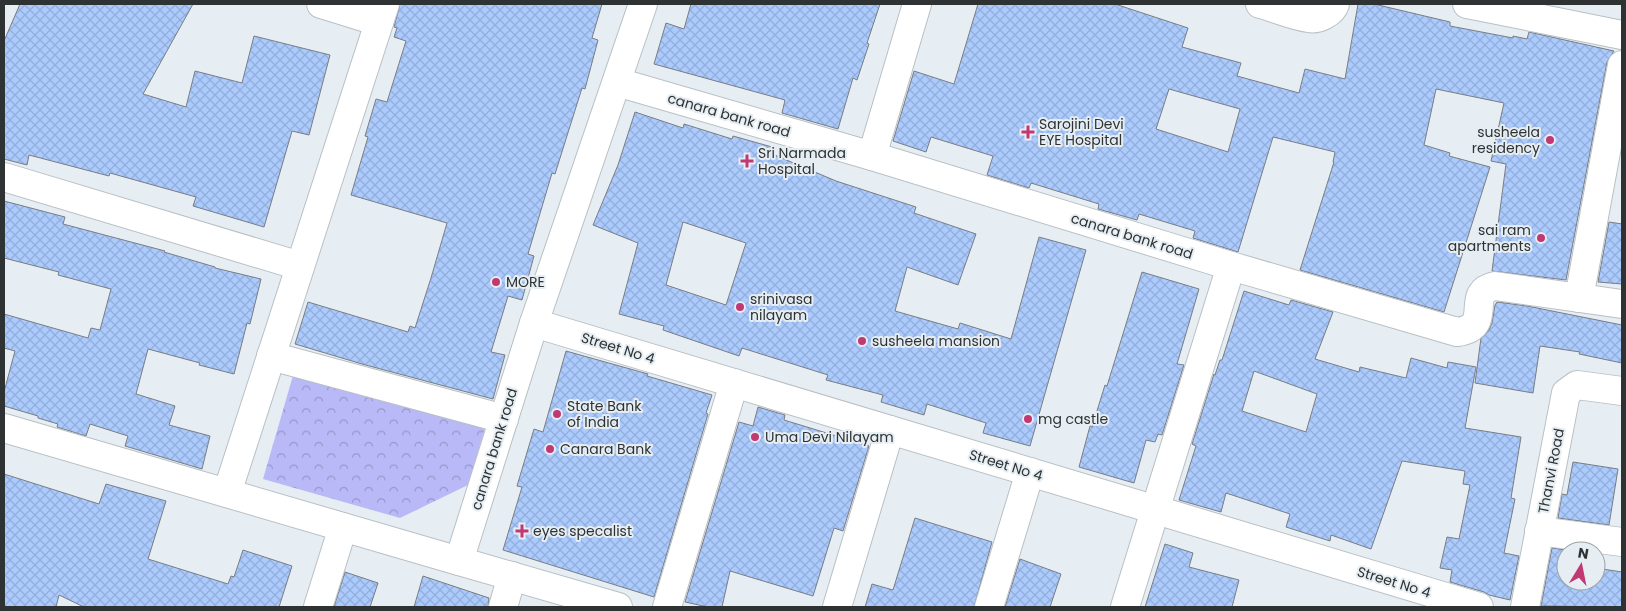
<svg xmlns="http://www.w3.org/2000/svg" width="1626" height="611" font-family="Poppins,sans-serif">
  <defs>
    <pattern id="park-crowns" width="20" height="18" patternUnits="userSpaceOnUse" patternTransform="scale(1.25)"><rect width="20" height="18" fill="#b9b9f8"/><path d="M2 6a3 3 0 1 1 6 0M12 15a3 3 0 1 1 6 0" fill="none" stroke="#9797c9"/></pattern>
    <pattern id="building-cross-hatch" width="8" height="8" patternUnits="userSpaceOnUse" patternTransform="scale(1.25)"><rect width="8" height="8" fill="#abcafd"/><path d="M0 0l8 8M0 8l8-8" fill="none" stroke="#93aed9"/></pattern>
  </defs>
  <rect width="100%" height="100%" fill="#e6eef3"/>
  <!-- park -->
  <polygon fill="url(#park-crowns)" points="294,372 486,425 468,485 400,518 263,479"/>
  <!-- building -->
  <g fill="url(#building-cross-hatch)" stroke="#797d84" fill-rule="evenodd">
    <polygon points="20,4 193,4 143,94 186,107 195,71 242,83 254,36 330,55 309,135 292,131 264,227 193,206 196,197 110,173 109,176 29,155 27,165 4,159 4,41"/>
    <polygon points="400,4 602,4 592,38 598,40 585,89 582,88 555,174 552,173 528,254 534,256 522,300 508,296 491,352 505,355 493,399 362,364 295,344 308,302 408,332 410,326 415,328 431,278 447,223 351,195 368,137 365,136 376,99 387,102 406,41 394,37 397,28 394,27"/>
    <polygon points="691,4 880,4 867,43 869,44 857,80 853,78 838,129 782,113 785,100 654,64 666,23 684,29"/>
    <path d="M 978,4 L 1115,4 L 1188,28 L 1182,47 L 1241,63 L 1237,76 L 1299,93 L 1305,69 L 1345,79 L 1358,4 L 1374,4 L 1450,22 L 1450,26 L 1513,38 L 1513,36 L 1527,39 L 1529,32 L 1614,51 L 1607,62 L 1566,280 L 1492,271 L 1506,164 L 1491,161 L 1504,103 L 1436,89 L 1424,145 L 1450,153 L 1449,156 L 1490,167 L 1444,312 L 1300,270 L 1334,162 L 1333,162 L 1335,152 L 1273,137 L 1238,252 L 1193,238 L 1195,231 L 1139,214 L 1137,220 L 1098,209 L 1099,204 L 1031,183 L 1029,188 L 987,175 L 993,156 L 931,137 L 926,152 L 893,141 L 914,71 L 954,84 ZM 1169,89 L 1240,109 L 1228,152 L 1156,129 Z"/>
    <path d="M 635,112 L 683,128 L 684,124 L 732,139 L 733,136 L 772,147 L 770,153 L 836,181 L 916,207 L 914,213 L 976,234 L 958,285 L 907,267 L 895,311 L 958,329 L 960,323 L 1011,339 L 1039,237 L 1086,250 L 1030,446 L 983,433 L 986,423 L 927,404 L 924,415 L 881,402 L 883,395 L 826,380 L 828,375 L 742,348 L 739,356 L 663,330 L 664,326 L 619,314 L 638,243 L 593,225 L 618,165 ZM 683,222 L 746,243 L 726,305 L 666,285 Z"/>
    <polygon points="4,201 65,217 63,224 165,251 164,252 215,267 215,268 261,279 250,324 247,323 234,374 199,365 200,363 148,349 136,394 175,406 169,425 210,436 202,469 125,446 128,436 90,424 86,436 57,427 58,424 38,418 38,416 4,406 4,392 15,351 4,348 4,314 88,338 91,328 100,330 111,289 58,275 59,272 4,258"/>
    <polygon points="1609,222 1622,224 1622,284 1598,282"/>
    <polygon points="1142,272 1199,289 1177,364 1184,365 1162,435 1158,434 1155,442 1146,440 1134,483 1079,467 1090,426 1092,427 1105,385 1107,386"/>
    <path d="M 1244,291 L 1289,305 L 1291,300 L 1333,312 L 1315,359 L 1359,372 L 1360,367 L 1406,378 L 1411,358 L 1447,368 L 1448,362 L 1476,367 L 1465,428 L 1521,437 L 1511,498 L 1515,499 L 1504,553 L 1519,556 L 1510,600 L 1489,595 L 1484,592 L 1450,582 L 1452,570 L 1440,568 L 1447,537 L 1459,539 L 1470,485 L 1463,484 L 1465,471 L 1402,461 L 1371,549 L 1331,535 L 1330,541 L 1286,527 L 1290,514 L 1226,493 L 1221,512 L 1179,500 L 1196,446 L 1192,444 L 1214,374 L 1215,375 L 1220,360 L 1222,360 ZM 1254,371 L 1317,394 L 1306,432 L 1242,411 Z"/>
    <polygon points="1497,302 1527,306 1622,325 1622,363 1579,354 1580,352 1540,346 1533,393 1475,383 1481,338 1489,330 1492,323 1495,305"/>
    <polygon points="566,351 648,374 647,376 712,395 706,413 708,414 654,597 503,550 522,487 517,486 534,429 543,432"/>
    <polygon points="758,407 785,415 784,420 869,446 843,531 834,528 813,596 730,571 722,607 708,607 685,602 739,422 753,426"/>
    <polygon points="1573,462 1618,469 1609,525 1558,518 1562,494 1567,495"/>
    <polygon points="4,474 99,504 106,484 166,501 148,559 228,584 231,576 234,577 243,550 292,566 279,607 84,607 59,595 56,607 4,607"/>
    <polygon points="915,518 992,542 974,607 865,607 872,584 893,590"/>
    <polygon points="1165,544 1193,553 1189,567 1239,580 1232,607 1145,607"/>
    <polygon points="1552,548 1566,550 1566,581 1596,581 1596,568 1622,572 1622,607 1541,606"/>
    <polygon points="1020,559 1061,574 1050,607 1005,607"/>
    <polygon points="345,572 378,583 370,607 334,607"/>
    <polygon points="423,576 489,598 488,607 414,607"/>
  </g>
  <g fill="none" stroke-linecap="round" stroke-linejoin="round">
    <defs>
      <g id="minor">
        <polyline points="321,4 379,22"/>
        <path d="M 1260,4 C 1276,8 1293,16 1309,18 C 1318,20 1332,13 1335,4"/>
        <polyline points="1467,4 1622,35"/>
        <path d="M 617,82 L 872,156 L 1231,266 L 1457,332 C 1496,327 1463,292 1495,286 L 1622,304"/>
        <polyline points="872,156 917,4"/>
        <polyline points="4,177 300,266"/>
        <polyline points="1579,298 1622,65"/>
        <polyline points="271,356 504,419"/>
        <polyline points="227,493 385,4"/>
        <polyline points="1539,531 1622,542"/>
        <polyline points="459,561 618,607"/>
        <polyline points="318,607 343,527"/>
        <polyline points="503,607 512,576"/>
        <polyline points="667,607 734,383"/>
        <polyline points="837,607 890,430"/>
        <polyline points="989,607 1030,472"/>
        <polyline points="1125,607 1231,266"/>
        <polyline points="1525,607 1566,393 1577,385 1622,391"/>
      </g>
      <g id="tertiary">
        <polyline points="534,323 1479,607"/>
        <polyline points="4,428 459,561 534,323 643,4"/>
      </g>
    </defs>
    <!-- minor casing -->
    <use href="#minor" stroke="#b8c0c5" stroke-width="30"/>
    <!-- tertiary casing -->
    <use href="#tertiary" stroke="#b8c0c5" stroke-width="30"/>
    <!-- minor -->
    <use href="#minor" stroke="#fff" stroke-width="28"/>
    <!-- tertiary -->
    <use href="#tertiary" stroke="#fff" stroke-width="28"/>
  </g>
  <!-- markers -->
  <g fill="#c13873" stroke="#e6eef3" stroke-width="2">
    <path d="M1025.5 124.5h5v5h5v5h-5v5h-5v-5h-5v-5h5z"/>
    <circle cx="1550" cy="140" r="5"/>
    <path d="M744.5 153.5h5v5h5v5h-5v5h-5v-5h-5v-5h5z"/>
    <circle cx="1541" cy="238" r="5"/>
    <circle cx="496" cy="282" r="5"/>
    <circle cx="740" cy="307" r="5"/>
    <circle cx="862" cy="341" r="5"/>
    <circle cx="557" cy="414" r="5"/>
    <circle cx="1028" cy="419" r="5"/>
    <circle cx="755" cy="437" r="5"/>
    <circle cx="550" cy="449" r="5"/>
    <path d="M519.5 523.5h5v5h5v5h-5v5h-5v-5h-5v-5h5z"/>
  </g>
  <g text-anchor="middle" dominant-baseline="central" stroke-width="4" stroke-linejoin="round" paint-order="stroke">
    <!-- street labels -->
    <g font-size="14" fill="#2e3233" stroke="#e6eef3">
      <text transform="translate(729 115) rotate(16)">canara bank road</text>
      <text transform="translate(1132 236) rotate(17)">canara bank road</text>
      <text transform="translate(618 348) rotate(17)">Street No 4</text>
      <text transform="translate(494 449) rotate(-73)">canara bank road</text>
      <text transform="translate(1006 465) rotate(17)">Street No 4</text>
      <text transform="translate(1551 471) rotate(-79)">Thanvi Road</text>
      <text transform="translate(1394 582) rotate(17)">Street No 4</text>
    </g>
    <!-- poi labels -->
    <g font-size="14" fill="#2e3233" stroke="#e6eef3" text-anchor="start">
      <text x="1039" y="124">Sarojini Devi<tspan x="1039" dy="16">EYE Hospital</tspan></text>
      <text x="1540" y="132" text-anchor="end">susheela<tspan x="1540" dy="16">residency</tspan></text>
      <text x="758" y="153">Sri Narmada<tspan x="758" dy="16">Hospital</tspan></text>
      <text x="1531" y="230" text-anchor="end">sai ram<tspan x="1531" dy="16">apartments</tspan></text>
      <text x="506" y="282">MORE</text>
      <text x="750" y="299">srinivasa<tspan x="750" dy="16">nilayam</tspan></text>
      <text x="872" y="341">susheela mansion</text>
      <text x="567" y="406">State Bank<tspan x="567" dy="16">of India</tspan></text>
      <text x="1038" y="419">mg castle</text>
      <text x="765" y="437">Uma Devi Nilayam</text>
      <text x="560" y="449">Canara Bank</text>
      <text x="533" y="531">eyes specalist</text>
    </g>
  </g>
  <!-- border -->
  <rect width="1626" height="611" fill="none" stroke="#2e3233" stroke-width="10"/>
  <!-- north arrow -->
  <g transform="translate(1581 566) rotate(10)"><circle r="24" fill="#e6eef3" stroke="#9ca3a6"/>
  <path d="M0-4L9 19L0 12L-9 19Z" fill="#c13873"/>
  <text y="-8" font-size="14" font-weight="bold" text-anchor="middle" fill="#2e3233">N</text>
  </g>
</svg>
